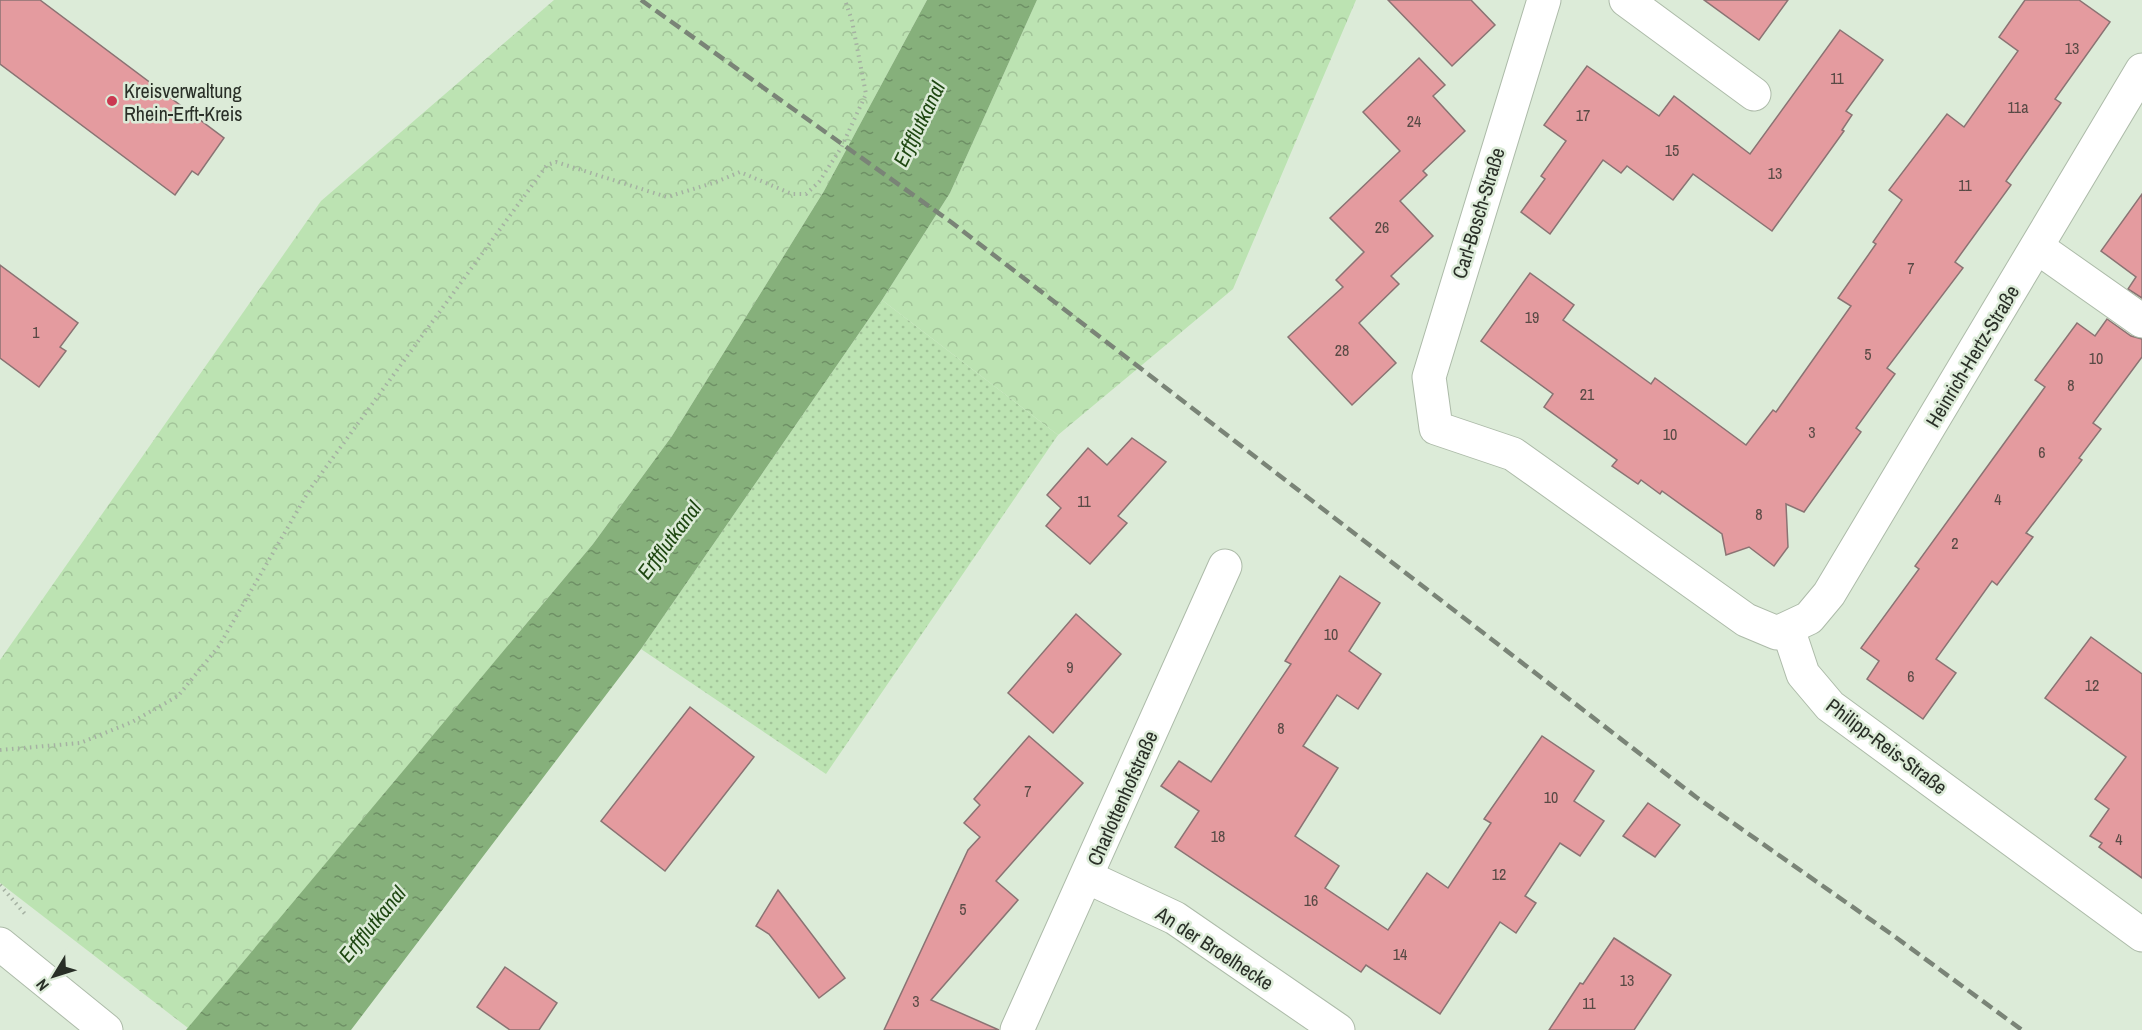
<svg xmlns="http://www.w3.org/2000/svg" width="2142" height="1030" font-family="'Archivo Narrow',sans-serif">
  <defs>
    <pattern id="grass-dots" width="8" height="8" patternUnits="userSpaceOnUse" patternTransform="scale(1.5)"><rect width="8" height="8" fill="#bce3b2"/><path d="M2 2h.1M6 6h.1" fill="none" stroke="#a2c399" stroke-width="1.8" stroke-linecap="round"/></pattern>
    <pattern id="forest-crowns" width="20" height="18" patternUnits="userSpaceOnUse" patternTransform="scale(1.5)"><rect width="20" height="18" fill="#bce3b2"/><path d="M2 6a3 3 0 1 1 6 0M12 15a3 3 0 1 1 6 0" fill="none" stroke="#a2c399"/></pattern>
    <pattern id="water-ripples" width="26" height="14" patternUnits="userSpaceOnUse" patternTransform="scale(1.5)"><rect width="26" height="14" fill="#86b07b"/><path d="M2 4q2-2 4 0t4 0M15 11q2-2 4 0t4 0" fill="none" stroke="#6e9065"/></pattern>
  </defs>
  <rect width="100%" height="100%" fill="#dcebd8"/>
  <!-- grass -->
  <polygon fill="url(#grass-dots)" points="882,300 1058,435 826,774 641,649"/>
  <!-- forest -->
  <g fill="url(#forest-crowns)">
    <polygon points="554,0 927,0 824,191 672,436 593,544 188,1028 0,883 0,660 321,201"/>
    <polygon points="1037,0 1356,0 1233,289 1058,435 882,300 950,193"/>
  </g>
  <!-- water -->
  <polygon fill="url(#water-ripples)" points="927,0 1037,0 950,193 882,300 641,649 351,1030 186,1030 593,544 672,436 824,191"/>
  <!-- building -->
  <g fill="#e49b9f" stroke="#8a7373" stroke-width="1.5">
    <polygon points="0,0 40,0 224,138 198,175 192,171 175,195 0,64"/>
    <polygon points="1388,0 1471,0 1495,25 1452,66"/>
    <polygon points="1704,0 1788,0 1759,40"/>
    <polygon points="2025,0 2079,0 2110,22 2055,99 2061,103 2006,181 2011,185 1955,262 1963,268 1887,368 1895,374 1856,428 1861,432 1804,512 1786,504 1788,547 1774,566 1749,547 1726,555 1722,534 1662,491 1660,494 1641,480 1638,484 1612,466 1617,460 1544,407 1553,394 1481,341 1530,273 1574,305 1563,320 1651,384 1655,378 1746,445 1773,410 1776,412 1851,306 1838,298 1876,244 1873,242 1902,200 1889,190 1947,114 1964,127 2018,51 1999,37"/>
    <polygon points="1840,30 1883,60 1846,111 1852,115 1842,130 1844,131 1772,231 1693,174 1673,200 1627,166 1621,173 1603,160 1550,234 1521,212 1545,179 1541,176 1566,141 1544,125 1587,66 1659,116 1674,96 1750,154"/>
    <polygon points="1419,58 1445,85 1433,96 1465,131 1423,171 1427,175 1400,201 1433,236 1391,276 1399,284 1359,323 1396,363 1352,405 1288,337 1343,287 1336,280 1364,252 1330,218 1400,151 1363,112"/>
    <polygon points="2142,194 2142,298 2128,289 2136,277 2101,251"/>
    <polygon points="0,265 78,323 60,347 66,351 39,387 0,358"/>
    <polygon points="2107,319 2131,336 2142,339 2142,357 2093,423 2101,429 2079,458 2082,460 2026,533 2033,537 1997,585 1992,581 1936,659 1956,673 1923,719 1867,679 1879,661 1861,648 1919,569 1915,566 2045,387 2035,380 2077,323 2095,336"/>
    <polygon points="1132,438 1166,462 1118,516 1127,523 1090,564 1046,526 1061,508 1047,495 1088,448 1107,465"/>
    <polygon points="1340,576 1380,603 1349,651 1381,674 1358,709 1337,695 1303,746 1338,768 1295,836 1339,866 1325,888 1388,930 1427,873 1448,888 1491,823 1484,819 1542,736 1594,771 1574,801 1604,821 1580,856 1560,843 1525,896 1536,903 1516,933 1500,922 1440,1014 1366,965 1361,972 1175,847 1199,811 1161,786 1179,761 1211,782 1291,664 1285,661"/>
    <polygon points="1076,614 1121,654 1053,733 1008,693"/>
    <polygon points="2091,637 2142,674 2142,878 2099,847 2102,843 2090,836 2109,809 2095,799 2126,757 2045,698"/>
    <polygon points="690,707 754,757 665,871 601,821"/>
    <polygon points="1029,736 1083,783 996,881 1018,900 931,1000 999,1030 884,1030 968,850 980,837 964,823 980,805 974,799"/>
    <polygon points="1648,803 1680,825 1655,857 1623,836"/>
    <polygon points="778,890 845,978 819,998 769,934 756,926"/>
    <polygon points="1614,938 1671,975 1634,1030 1549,1030 1580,983 1583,984"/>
    <polygon points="505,967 557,1003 539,1030 510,1030 477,1007"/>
  </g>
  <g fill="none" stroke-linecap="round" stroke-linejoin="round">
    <defs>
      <g id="street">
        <polyline points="1544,0 1429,377 1436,428 1513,454 1746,620 1777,633 1809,618 1829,594 2142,70"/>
        <polyline points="1626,0 1754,94"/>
        <polyline points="2037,247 2142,321"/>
        <polyline points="1788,629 1803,674 1830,706 2142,935"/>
        <polyline points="1087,877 1175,918 1338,1030"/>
        <polyline points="1017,1030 1225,566"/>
      </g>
      <polyline id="secondary" points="0,944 106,1030"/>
    </defs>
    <!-- street casing -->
    <use href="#street" stroke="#adbba9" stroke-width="35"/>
    <!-- secondary casing -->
    <use href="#secondary" stroke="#adbba9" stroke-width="35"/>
    <!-- path -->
    <g stroke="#a5b1a2" stroke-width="4" stroke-dasharray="1.5 4.5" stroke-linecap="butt">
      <polyline points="0,750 80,743 132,722 178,696 219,646 310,489 547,165 556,162 667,197 716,182 740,172 792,194 806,194 819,182 841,148 866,94 852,21 845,0"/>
      <polyline points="0,885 25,914"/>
    </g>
    <!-- street -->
    <use href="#street" stroke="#fff" stroke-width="33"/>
    <!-- secondary -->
    <use href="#secondary" stroke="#fff" stroke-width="33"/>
    <!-- rail -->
    <polyline stroke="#7a8477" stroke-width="4.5" stroke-dasharray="12 6" stroke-linecap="butt" points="641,0 951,222 1696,797 1894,936 2022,1030"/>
  </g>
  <!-- markers -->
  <circle fill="#ca3951" stroke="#dcebd8" stroke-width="2" cx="112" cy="101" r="6"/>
  <g text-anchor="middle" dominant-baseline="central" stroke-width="5" stroke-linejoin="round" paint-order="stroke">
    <!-- number labels -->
    <g font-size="16" fill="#584a45">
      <text x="2072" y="48">13</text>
      <text x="1837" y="78">11</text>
      <text x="2018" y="107">11a</text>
      <text x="1583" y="115">17</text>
      <text x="1414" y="121">24</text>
      <text x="1672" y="150">15</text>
      <text x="1775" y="173">13</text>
      <text x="1965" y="185">11</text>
      <text x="1382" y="227">26</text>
      <text x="1911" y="268">7</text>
      <text x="1532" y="317">19</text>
      <text x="36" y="332">1</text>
      <text x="1342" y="350">28</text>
      <text x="1868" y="354">5</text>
      <text x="2096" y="358">10</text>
      <text x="2071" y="385">8</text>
      <text x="1587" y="394">21</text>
      <text x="1812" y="432">3</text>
      <text x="1670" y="434">10</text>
      <text x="2042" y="452">6</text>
      <text x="1998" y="499">4</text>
      <text x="1084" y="501">11</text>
      <text x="1759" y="514">8</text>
      <text x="1955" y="543">2</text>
      <text x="1331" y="634">10</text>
      <text x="1070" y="667">9</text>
      <text x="1911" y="676">6</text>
      <text x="2092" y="685">12</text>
      <text x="1281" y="728">8</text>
      <text x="1028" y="791">7</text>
      <text x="1551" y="797">10</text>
      <text x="1218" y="836">18</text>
      <text x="2119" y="839">4</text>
      <text x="1499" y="874">12</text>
      <text x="1311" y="900">16</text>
      <text x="963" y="909">5</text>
      <text x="1400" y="954">14</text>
      <text x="1627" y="980">13</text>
      <text x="916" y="1001">3</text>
      <text x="1589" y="1003">11</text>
    </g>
    <!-- poi labels -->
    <g font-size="20" fill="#292f27" stroke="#dcebd8" text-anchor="start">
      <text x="124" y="90">Kreisverwaltung<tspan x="124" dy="23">Rhein-Erft-Kreis</tspan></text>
    </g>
    <!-- street labels -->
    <g font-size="20" fill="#292f27" stroke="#dcebd8">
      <text transform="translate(1478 213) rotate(-73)">Carl-Bosch-Straße</text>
      <text transform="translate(1972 356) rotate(-59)">Heinrich-Hertz-Straße</text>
      <text transform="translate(1887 746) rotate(37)">Philipp-Reis-Straße</text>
      <text transform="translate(1122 798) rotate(-66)">Charlottenhofstraße</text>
      <text transform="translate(1215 948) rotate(33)">An der Broelhecke</text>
    </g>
    <!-- water labels -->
    <g font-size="21" font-style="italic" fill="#1e4711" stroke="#dcebd8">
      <text transform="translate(919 124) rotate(-64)">Erftflutkanal</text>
      <text transform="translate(669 540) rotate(-53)">Erftflutkanal</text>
      <text transform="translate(372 924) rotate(-50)">Erftflutkanal</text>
    </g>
  </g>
  <!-- north arrow -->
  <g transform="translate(54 976) rotate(232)" stroke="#dcebd8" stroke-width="4.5" paint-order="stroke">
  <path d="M0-4.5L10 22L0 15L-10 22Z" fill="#292f27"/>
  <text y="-9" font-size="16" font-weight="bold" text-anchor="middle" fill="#292f27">N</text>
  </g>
</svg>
